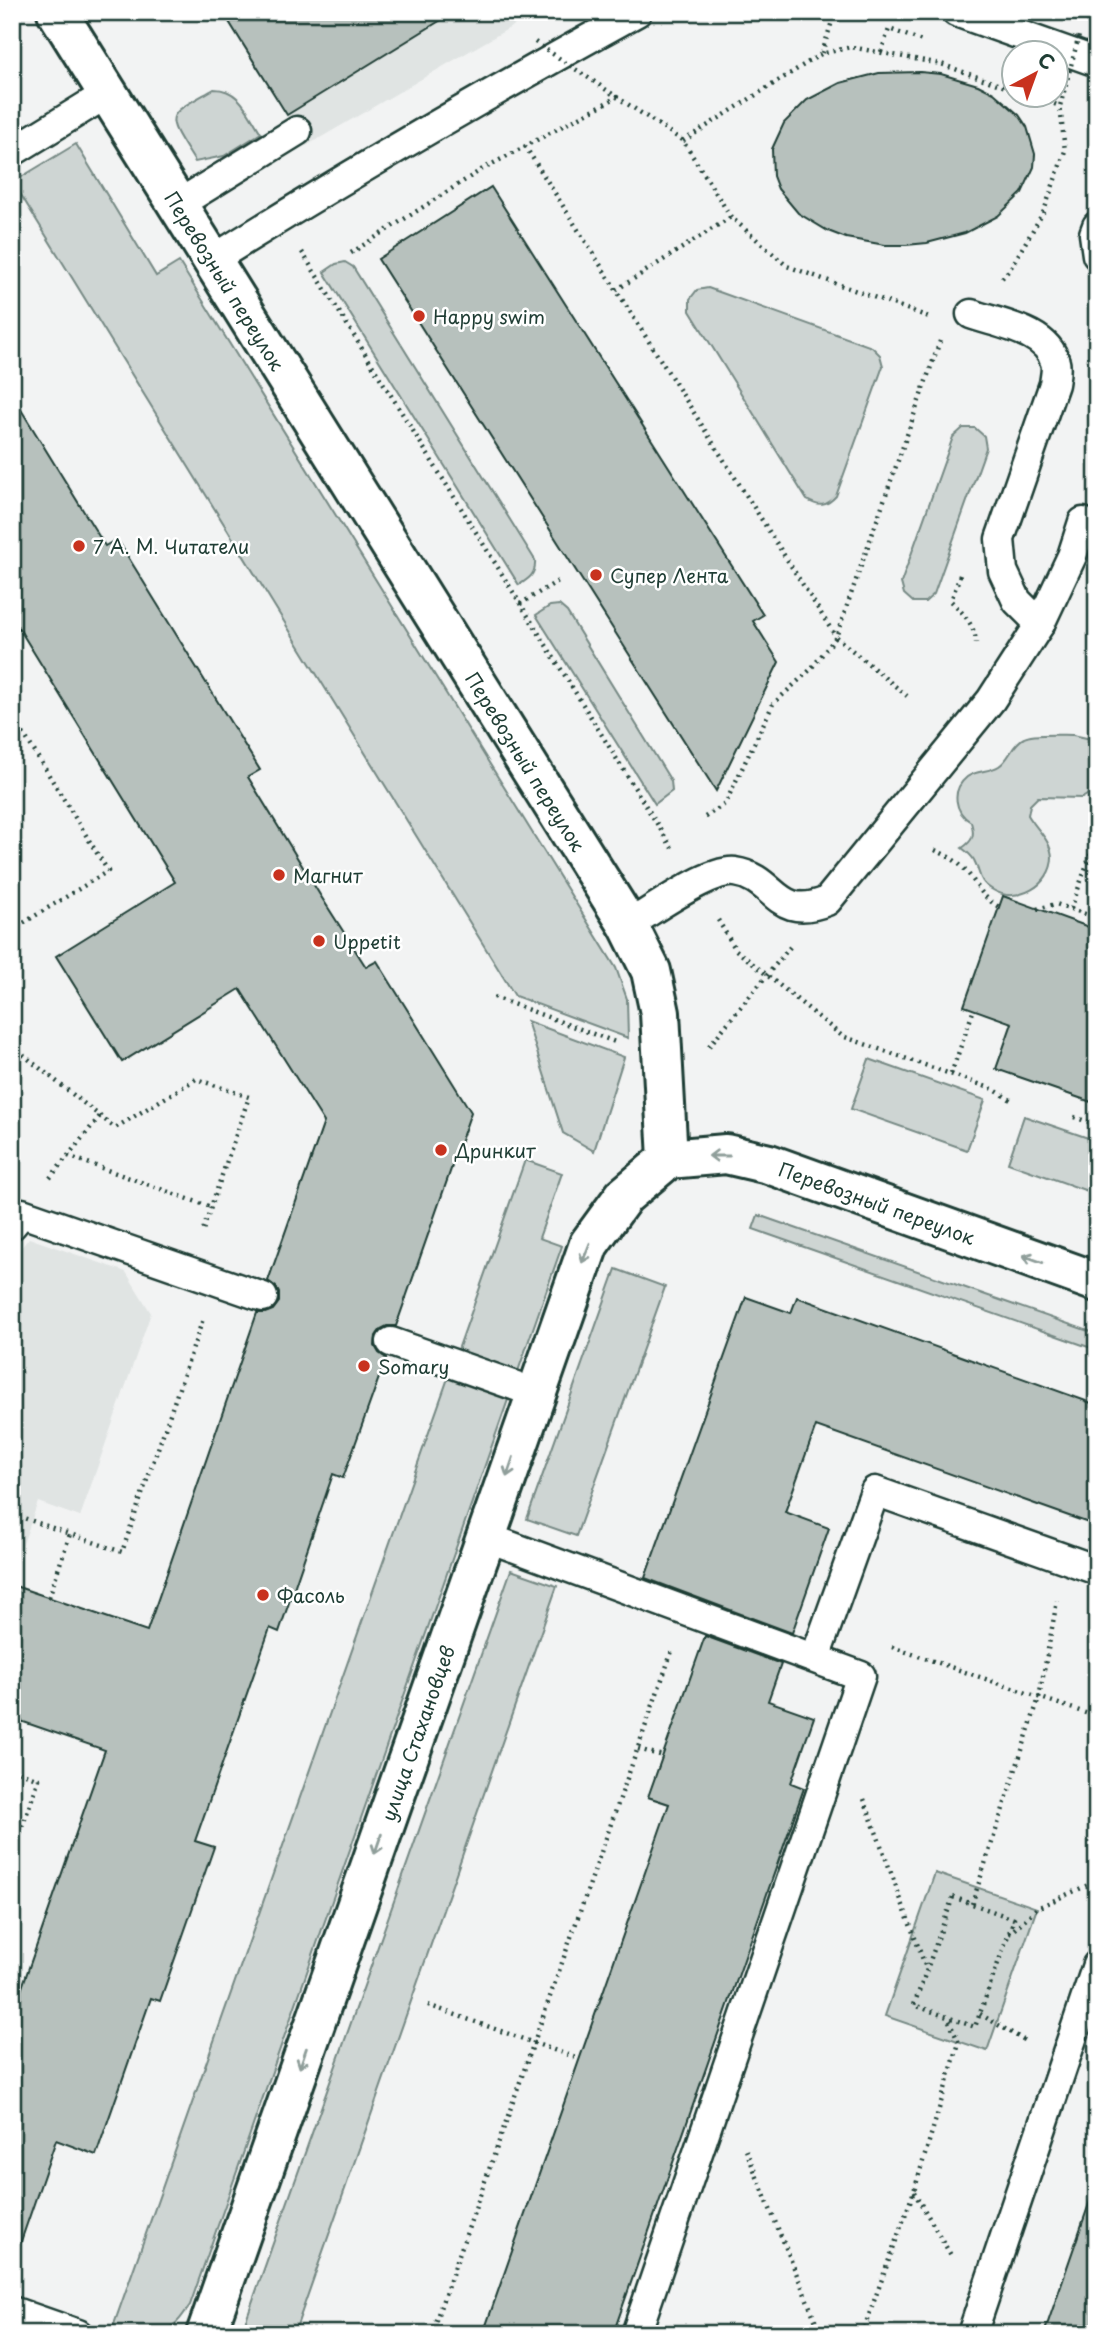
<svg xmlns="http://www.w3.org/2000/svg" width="1109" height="2346" font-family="'Playpen Sans',sans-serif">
  <rect width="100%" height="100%" fill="#f2f3f3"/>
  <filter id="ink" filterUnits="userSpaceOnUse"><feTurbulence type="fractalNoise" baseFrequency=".0143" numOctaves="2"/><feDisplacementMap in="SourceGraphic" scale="14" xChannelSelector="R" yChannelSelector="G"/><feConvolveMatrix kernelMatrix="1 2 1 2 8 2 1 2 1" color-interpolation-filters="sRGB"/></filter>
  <g filter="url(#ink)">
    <!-- built -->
    <g fill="#e0e4e3">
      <polygon points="223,12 537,12 306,146"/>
      <polygon points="29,1238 126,1272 151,1313 80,1517 38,1502 12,1575 12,1259"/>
    </g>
    <!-- green -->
    <g fill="#ced5d3" stroke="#768984" stroke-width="2">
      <path d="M 214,89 C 240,89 248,113 261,133 L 224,156 L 195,162 C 164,112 163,118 214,89 Z"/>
      <polygon points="76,144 156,276 179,262 616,968 627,999 628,1038 515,996 13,182"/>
      <path d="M 345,262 L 353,267 L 535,560 C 536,574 530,578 519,585 L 324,272 L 336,264 Z"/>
      <path d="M 708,288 L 872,347 L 880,355 L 883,366 L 836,496 C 826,507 819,507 807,500 L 690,311 L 690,299 L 697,290 Z"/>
      <polygon points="963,428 975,428 984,436 986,448 934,594 925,602 913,602 904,594 901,583 953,437"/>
      <polygon points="559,605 567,612 671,781 672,791 655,804 536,615 550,606"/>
      <path d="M 1073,735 L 1091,739 L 1097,746 L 1097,789 L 1082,798 L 1038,797 L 1030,805 L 1028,815 C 1036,829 1051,840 1052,857 C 1052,885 1017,905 993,890 C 977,881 981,873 974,860 C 971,855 966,851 962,848 C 973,841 975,835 971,822 C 954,812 951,790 967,777 C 976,770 990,772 999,766 C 1010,759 1012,744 1024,738 C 1033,733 1062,735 1073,735 Z"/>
      <polygon points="527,1021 624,1057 594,1151 563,1133"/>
      <polygon points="869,1059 985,1100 967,1150 851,1109"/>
      <polygon points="1024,1116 1097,1141 1097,1181 1093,1193 1008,1163"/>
      <path d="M 525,1160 L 562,1173 L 539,1238 L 562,1246 L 190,2305 C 186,2310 182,2318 176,2323 C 159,2338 132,2336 112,2330 Z"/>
      <polygon points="758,1215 1097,1334 1097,1350 753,1229"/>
      <polygon points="616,1269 665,1287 576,1536 527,1519"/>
      <polygon points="511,1570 557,1586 294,2334 241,2334"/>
      <polygon points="935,1873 1037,1908 987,2051 885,2016"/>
    </g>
    <!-- building -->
    <g fill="#b7c1bd" stroke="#1f3d34" stroke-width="2">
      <polygon points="223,12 454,12 287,115"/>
      <polygon points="920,72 941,74 978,85 994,93 1019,115 1027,127 1035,154 1034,167 1022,193 998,216 965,233 927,243 906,245 885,245 846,238 828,231 798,213 778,189 773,176 772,149 784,123 807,100 840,83 879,73"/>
      <polygon points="491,187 763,615 753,621 779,662 716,791 378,259"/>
      <polygon points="12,395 105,546 117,539 260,770 248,777 320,895 366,967 377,961 471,1112 396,1326 387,1326 381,1329 376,1336 375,1346 379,1353 386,1358 343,1478 333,1474 279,1632 270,1628 195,1841 214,1847 160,2001 151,1998 96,2155 56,2140 19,2247 12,2246 12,2016 105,1750 12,1718 12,1585 147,1631 257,1313 265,1313 273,1310 279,1302 279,1293 276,1287 268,1281 324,1122 240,989 122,1062 56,956 175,882 12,617"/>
      <polygon points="1003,896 1097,930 1097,1104 996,1069 1012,1023 964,1006"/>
      <polygon points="746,1297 791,1313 797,1297 1097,1405 1097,1526 816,1426 785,1512 829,1528 792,1633 645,1578"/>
      <polygon points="705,1636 781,1664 768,1701 814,1717 791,1783 804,1788 613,2334 483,2334 669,1804 648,1797"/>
      <polygon points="1090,2201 1097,2203 1097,2334 1044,2334"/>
    </g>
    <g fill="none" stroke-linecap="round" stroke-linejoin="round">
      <defs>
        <g id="lane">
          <polyline points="956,12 1091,60"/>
          <polyline points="12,152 108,93"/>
          <polyline points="177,205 297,131"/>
          <polyline points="1097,226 1094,234 1097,255"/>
          <path d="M 212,260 C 351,173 493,91 637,12"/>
          <path d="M 971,314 C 998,324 1047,330 1055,362 C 1057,368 1055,377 1054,384 L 1000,539 L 1003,571 L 1017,601 L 1040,624"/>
          <path d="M 628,925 C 652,911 709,869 735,872 C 776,878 775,922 827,901 L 991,700 L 1040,624 L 1072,556 L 1083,522"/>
          <polyline points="12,1225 22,1213 263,1297"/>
          <polyline points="391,1342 536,1393"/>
          <polyline points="486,1537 861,1676 636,2334"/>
          <polyline points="815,1658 875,1491 1097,1570"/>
          <polyline points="12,2311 78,2334"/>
          <polyline points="972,2334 1097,1965"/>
        </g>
        <g id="street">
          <path id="s1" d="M 57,12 L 628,925 L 651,971 L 660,1013 L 668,1159"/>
          <path id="s2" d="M 668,1159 L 726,1154 L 769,1164 L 1097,1282"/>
          <path id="s3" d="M 206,2334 L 589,1244 L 624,1196 L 668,1159"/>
        </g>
      </defs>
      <!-- lane casing -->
      <use href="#lane" stroke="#1f3d34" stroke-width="33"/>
      <!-- street casing -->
      <use href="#street" stroke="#1f3d34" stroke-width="44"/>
      <!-- path -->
      <g stroke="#1f3d34" stroke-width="4.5" stroke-dasharray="2 5" stroke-linecap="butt">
        <polyline points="881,52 889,29 925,42"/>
        <polyline points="822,53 835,12"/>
        <polyline points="1028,94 1060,106"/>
        <polyline points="683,141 821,54 851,47 941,64 1014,90"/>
        <polyline points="525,146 836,637 907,696"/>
        <polyline points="302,252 672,848"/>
        <polyline points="351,253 481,170 617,97 683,141 731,217 787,266 929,317"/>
        <polyline points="1002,278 1010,269 1044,211 1065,151 1060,106 1062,99"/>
        <polyline points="616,290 731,217"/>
        <path d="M 960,575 L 951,601 C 963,613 975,625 976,643"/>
        <polyline points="520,604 558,581"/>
        <polyline points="12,715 108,871 12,930"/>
        <polyline points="705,817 725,804 773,704 810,670 836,637 940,341"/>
        <path d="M 935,850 C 946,855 956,860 964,869 C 979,885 978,894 999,907"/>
        <polyline points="1037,909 1056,904 1097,918"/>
        <polyline points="1071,909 1097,836"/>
        <polyline points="718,920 736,950 842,1036 993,1089 1014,1102"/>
        <polyline points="494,997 615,1042"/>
        <polyline points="12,1046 115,1128 196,1079 249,1097 202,1233"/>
        <polyline points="709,1046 790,947"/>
        <polyline points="951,1074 974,1009"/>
        <polyline points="1074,1117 1097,1125"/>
        <polyline points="68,1156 211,1207"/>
        <polyline points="50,1178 100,1116"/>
        <polyline points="12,1514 70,1534"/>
        <polyline points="49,1597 70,1534 122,1552 203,1319"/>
        <polyline points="892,1647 1097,1717"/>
        <polyline points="638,1749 663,1756"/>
        <polyline points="12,1769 39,1779 12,1856"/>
        <polyline points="864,1799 926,1968"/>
        <polygon points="953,1897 1014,1919 975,2027 914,2005"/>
        <polyline points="972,1904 1039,1698 1057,1601"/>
        <polyline points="1009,1934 1037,1908 1097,1881"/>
        <polyline points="428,2005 579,2059"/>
        <polyline points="980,2014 1027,2042"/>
        <polyline points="746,2150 821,2334"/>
        <polyline points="914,2192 952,2257"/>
        <polyline points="431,2334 672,1651"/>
        <polyline points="848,2334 863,2328"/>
        <polyline points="862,2334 914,2191 959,2043 948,2019"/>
      </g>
      <!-- lane -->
      <use href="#lane" stroke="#fff" stroke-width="28"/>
      <!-- street -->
      <use href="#street" stroke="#fff" stroke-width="38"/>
      <!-- path-bridge -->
      <g stroke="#1f3d34" stroke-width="4.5" stroke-dasharray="2 5" stroke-linecap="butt">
        <polyline points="535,42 617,97"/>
        <polyline points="1062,99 1080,32"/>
      </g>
    </g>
    <!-- one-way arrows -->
    <defs><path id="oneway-shaft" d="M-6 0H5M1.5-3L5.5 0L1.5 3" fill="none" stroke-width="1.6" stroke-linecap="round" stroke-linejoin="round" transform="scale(1.75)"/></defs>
    <g stroke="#8f9e9a">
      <use href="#oneway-shaft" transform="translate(719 1156) rotate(180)"/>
      <use href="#oneway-shaft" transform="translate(586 1253) rotate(112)"/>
      <use href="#oneway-shaft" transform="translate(1033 1259) rotate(-160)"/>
      <use href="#oneway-shaft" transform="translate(510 1467) rotate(109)"/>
      <use href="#oneway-shaft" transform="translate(378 1844) rotate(109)"/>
      <use href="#oneway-shaft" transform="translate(303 2058) rotate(109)"/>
    </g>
  </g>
  <!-- markers -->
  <g fill="#c8321e" stroke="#fff" stroke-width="2.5">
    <circle cx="419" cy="316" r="7"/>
    <circle cx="79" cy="546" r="7"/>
    <circle cx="596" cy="575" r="7"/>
    <circle cx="279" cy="875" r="7"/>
    <circle cx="319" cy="941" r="7"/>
    <circle cx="441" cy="1150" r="7"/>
    <circle cx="364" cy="1366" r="7"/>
    <circle cx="263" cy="1595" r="7"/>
  </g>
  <g text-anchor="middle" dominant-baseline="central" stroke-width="5" stroke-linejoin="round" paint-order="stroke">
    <!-- street labels -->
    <g font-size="19" fill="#1f3d34" stroke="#fff">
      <text stroke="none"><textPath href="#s1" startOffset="317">Перевозный переулок</textPath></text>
      <text stroke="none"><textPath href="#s1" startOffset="884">Перевозный переулок</textPath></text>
      <text stroke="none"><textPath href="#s2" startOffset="217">Перевозный переулок</textPath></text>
      <text stroke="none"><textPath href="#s3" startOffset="637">улица Стахановцев</textPath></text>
    </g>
    <!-- poi labels -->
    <g font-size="19" fill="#1f3d34" stroke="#fff" text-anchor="start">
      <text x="433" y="316">Happy swim</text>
      <text x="93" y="546">7 А. М. Читатели</text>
      <text x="610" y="575">Супер Лента</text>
      <text x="293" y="875">Магнит</text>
      <text x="333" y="941">Uppetit</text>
      <text x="455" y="1150">Дринкит</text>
      <text x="378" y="1366">Somary</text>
      <text x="277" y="1595">Фасоль</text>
    </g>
  </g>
  <!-- margin -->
  <rect width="1109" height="2346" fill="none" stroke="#fff" stroke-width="42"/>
  <rect x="21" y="21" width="1067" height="2304" fill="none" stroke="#1f3d34" stroke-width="2.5" filter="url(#ink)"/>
  <!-- north arrow -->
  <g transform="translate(1035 74) rotate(41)"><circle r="33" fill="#ffffff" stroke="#a5b1ae" stroke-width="2"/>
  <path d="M0-5L12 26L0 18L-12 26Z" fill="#c8321e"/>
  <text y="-10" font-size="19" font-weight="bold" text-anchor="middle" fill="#1f3d34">С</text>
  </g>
</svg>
